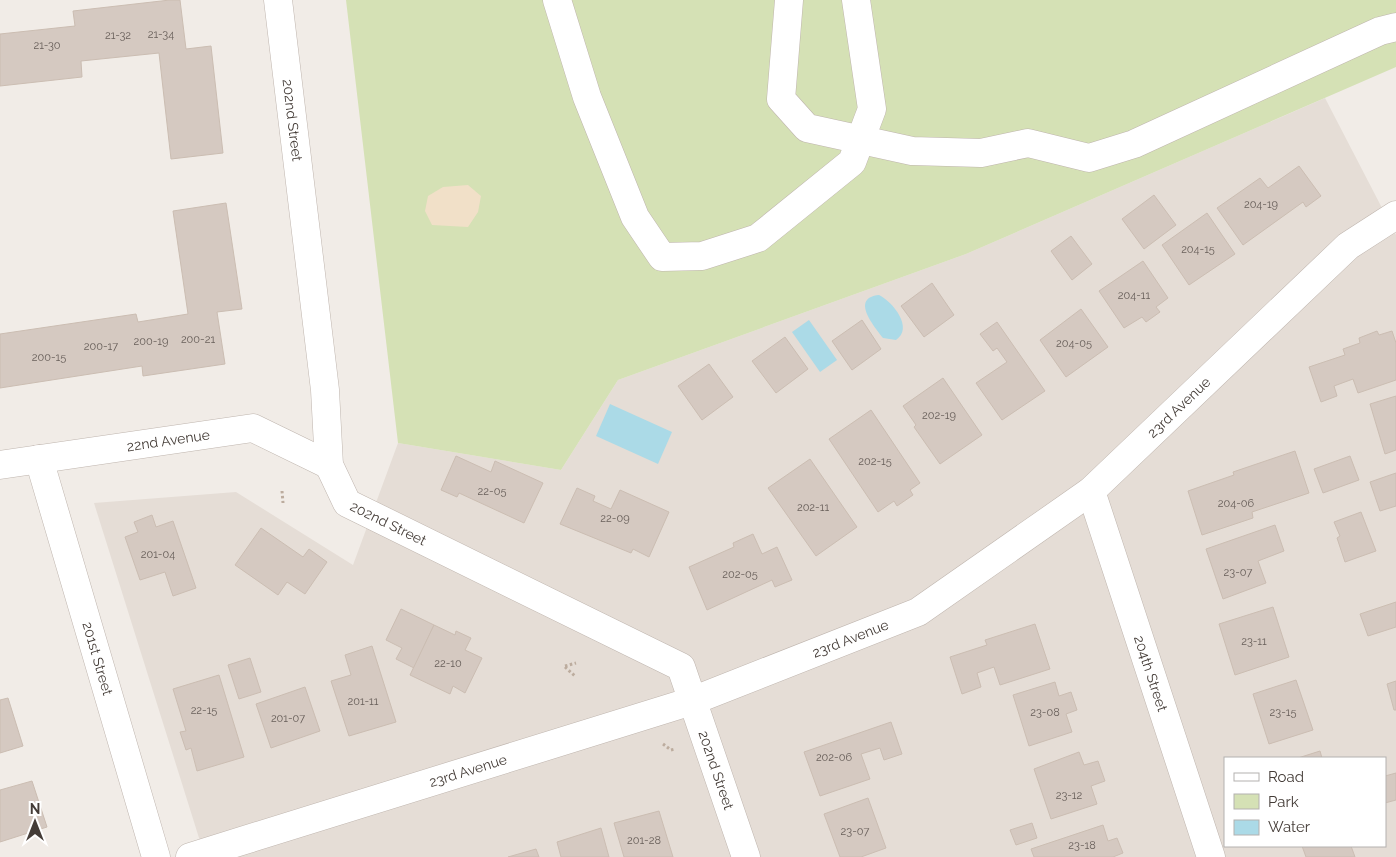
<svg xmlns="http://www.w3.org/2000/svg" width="1396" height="857" font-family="Raleway,sans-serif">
  <rect width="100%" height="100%" fill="#f1ece7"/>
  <!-- residential -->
  <path fill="#e5ddd6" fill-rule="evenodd" d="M 1325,98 L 1396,235 L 1396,857 L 205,857 L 94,503 L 236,492 L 353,565 L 398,443 L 561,470 L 618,380 L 966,254 ZM 1225,758 L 1385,758 L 1385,846 L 1225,846 Z"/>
  <!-- green -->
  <polygon fill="#d5e1b5" points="346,0 1396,0 1396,67 966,254 618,380 561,470 398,443"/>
  <!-- sand -->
  <polygon fill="#f1e0c8" points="468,185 481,196 478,212 468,227 432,225 425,211 428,196 443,187"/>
  <!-- water -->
  <g fill="#abdae7">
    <path d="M 879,295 C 893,302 914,328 896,340 L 883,338 C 874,326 850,298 879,295 Z"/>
    <polygon points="809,320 837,360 820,372 792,332"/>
    <polygon points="610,404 672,432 658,464 596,436"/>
  </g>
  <!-- building -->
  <g fill="#d5c9c1" stroke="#cbbdb2">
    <polygon points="170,0 180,0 186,49 211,46 223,153 171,159 159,53 81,61 82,77 0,86 0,34 75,26 73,11"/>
    <polygon points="1299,166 1321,196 1306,207 1303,202 1243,245 1217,208 1260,178 1268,188"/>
    <polygon points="1154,195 1176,225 1144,249 1122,219"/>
    <polygon points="226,203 242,309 217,312 225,364 143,376 142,366 0,388 0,334 136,314 138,322 188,314 173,211"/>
    <polygon points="1207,213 1235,254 1189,285 1162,245"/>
    <polygon points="1071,236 1092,264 1072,280 1051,251"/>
    <polygon points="1143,261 1168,298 1156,307 1160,312 1146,322 1142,317 1124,328 1099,291"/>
    <polygon points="932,283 954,315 924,337 901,306"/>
    <polygon points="1081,309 1108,347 1066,377 1040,340"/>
    <polygon points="862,320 881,349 852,370 832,341"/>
    <polygon points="997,322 1045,391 1002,420 976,383 1007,362 997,348 993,351 980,334"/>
    <polygon points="1377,331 1379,335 1392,331 1396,343 1396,380 1358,393 1353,379 1334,386 1337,396 1321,402 1309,367 1345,355 1343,349 1360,343 1359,338"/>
    <polygon points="785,337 808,369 776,393 752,361"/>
    <polygon points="709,364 733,397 702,420 678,386"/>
    <polygon points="943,378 982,435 940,464 914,427 916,425 903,406"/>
    <polygon points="1396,396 1396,450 1385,454 1370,404"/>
    <polygon points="871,410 920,483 910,490 913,495 897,506 894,501 878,512 829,439"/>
    <polygon points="1295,451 1309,493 1252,512 1253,518 1202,535 1188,491 1234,475 1233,472"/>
    <polygon points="456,456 491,472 495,461 543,483 524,523 459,493 457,497 441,490"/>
    <polygon points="1350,456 1359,480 1323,493 1314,469"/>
    <polygon points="810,459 857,527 816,556 768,488"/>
    <polygon points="1396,473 1396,506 1380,511 1370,482"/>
    <polygon points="577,488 595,496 593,501 611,509 620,490 669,512 649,557 633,549 631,553 560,524"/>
    <polygon points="1361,512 1376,551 1345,562 1337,538 1340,536 1334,522"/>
    <polygon points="152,515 156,527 173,521 196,588 173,596 165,572 140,580 125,537 138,532 134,522"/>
    <polygon points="1275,525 1284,551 1258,561 1266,583 1223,599 1206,549"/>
    <polygon points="261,528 303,557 309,549 327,562 305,594 287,582 278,595 235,565"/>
    <polygon points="753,534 762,554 777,547 792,580 775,587 772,580 707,610 689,567 734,547 733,543"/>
    <polygon points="1396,602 1396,627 1368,636 1360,614"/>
    <polygon points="1273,607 1289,657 1235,675 1219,624"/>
    <polygon points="401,609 434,625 414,668 396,659 402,648 386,640"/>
    <polygon points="1035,624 1050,669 1000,685 994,667 977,673 981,687 962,694 950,657 987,645 985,640"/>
    <polygon points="434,625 455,635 456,631 471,638 465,650 482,658 465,693 453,686 450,694 410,675"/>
    <polygon points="372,646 396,722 349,736 331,681 351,675 345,655"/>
    <polygon points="250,658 261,692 239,699 228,665"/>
    <polygon points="219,675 244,757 197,771 191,748 186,750 180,732 186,731 173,689"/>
    <polygon points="1296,680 1313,730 1269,744 1253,694"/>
    <polygon points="1396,681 1396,710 1394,710 1387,684"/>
    <polygon points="1055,682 1059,696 1071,692 1077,710 1066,714 1072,732 1029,746 1013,695"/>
    <polygon points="305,687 320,731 271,748 256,704"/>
    <polygon points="8,698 23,746 0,753 0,700"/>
    <polygon points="891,722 902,754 884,760 880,748 861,754 870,779 820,796 804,752"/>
    <polygon points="1320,751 1322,758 1298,758"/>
    <polygon points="1079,752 1084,765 1098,761 1105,781 1091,786 1097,804 1051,819 1034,769"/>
    <polygon points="1396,773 1396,800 1385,803 1385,776"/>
    <polygon points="32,781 47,827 0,842 0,790"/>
    <polygon points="868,798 886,848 861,857 840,857 824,814"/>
    <polygon points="659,811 673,857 624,857 614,823"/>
    <polygon points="1032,823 1037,838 1016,845 1010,830"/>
    <polygon points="1103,825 1108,841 1117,838 1123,853 1113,857 1034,857 1031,849"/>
    <polygon points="601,828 609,857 561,857 557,842"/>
    <polygon points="1302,846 1351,846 1355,857 1306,857"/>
    <polygon points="536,849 539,857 508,857"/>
  </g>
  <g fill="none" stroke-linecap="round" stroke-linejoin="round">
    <defs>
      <g id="minor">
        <path id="s1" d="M 278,0 L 325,390 L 329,465 L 347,503 L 681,667 L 746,857"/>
        <polyline points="557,0 587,97 635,217 662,257 702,256 758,238 852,162 872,109 856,0"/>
        <polyline points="789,0 781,99 807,128 912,151 981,153 1028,143 1089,158 1134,144 1380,31 1396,27"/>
        <path id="s2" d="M 39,459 L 156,857"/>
        <path id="s3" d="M 0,465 L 253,428 L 329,465"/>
        <path id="s4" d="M 1091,491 L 1211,857"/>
        <path id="s5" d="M 190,857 L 692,701 L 918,612 L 1091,491 L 1348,246 L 1396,215"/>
      </g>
    </defs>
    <!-- minor casing -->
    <use href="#minor" stroke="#bfb5ae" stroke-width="29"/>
    <!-- path -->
    <g stroke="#bcac9e" stroke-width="3" stroke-dasharray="2.5 2.5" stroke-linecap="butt">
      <polyline points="282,491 283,503"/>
      <polyline points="565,666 576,663"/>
      <polyline points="565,667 576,677"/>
      <polyline points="663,744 671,750 675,749"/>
    </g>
    <!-- minor -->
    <use href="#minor" stroke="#fff" stroke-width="28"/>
  </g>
  <g text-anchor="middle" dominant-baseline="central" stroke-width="5" stroke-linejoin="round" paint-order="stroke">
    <!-- number labels -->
    <g font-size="11" fill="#685f5a">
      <text x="161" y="34">21-34</text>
      <text x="118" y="35">21-32</text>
      <text x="47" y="45">21-30</text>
      <text x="1261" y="204">204-19</text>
      <text x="1198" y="249">204-15</text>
      <text x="1134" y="295">204-11</text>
      <text x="198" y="339">200-21</text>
      <text x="151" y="341">200-19</text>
      <text x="1074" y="343">204-05</text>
      <text x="101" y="346">200-17</text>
      <text x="49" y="357">200-15</text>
      <text x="939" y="415">202-19</text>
      <text x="875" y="461">202-15</text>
      <text x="492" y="491">22-05</text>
      <text x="1236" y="503">204-06</text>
      <text x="813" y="507">202-11</text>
      <text x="615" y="518">22-09</text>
      <text x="158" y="554">201-04</text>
      <text x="1238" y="572">23-07</text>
      <text x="740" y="574">202-05</text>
      <text x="1254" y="641">23-11</text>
      <text x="448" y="663">22-10</text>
      <text x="363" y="701">201-11</text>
      <text x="204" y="710">22-15</text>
      <text x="1045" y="712">23-08</text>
      <text x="1283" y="712">23-15</text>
      <text x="288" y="718">201-07</text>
      <text x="834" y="757">202-06</text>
      <text x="1069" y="795">23-12</text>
      <text x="855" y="831">23-07</text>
      <text x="644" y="840">201-28</text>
      <text x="1082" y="845">23-18</text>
    </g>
    <!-- street labels -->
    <g font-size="14" fill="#443c37" stroke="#fff">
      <text stroke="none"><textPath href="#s1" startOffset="121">202nd Street</textPath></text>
      <text stroke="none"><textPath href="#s5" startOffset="1101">23rd Avenue</textPath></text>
      <text stroke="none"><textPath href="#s3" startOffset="170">22nd Avenue</textPath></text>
      <text stroke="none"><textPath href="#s1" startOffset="556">202nd Street</textPath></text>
      <text stroke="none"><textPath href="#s5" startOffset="696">23rd Avenue</textPath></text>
      <text stroke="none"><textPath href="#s2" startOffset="208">201st Street</textPath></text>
      <text stroke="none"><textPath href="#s4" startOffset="192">204th Street</textPath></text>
      <text stroke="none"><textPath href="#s5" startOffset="291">23rd Avenue</textPath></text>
      <text stroke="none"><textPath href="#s1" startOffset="991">202nd Street</textPath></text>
    </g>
  </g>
  <!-- legend -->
  <rect x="1224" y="757" width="162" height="90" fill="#ffffff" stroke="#b4b1af"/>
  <rect x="1234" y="773" width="25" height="8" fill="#ffffff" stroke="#b4b1af"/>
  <text x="1268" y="782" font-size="15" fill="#443c37">Road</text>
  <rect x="1234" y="794" width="25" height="15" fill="#d5e1b5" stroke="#b4b1af"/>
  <text x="1268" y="807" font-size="15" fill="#443c37">Park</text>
  <rect x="1234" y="820" width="25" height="15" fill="#abdae7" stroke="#b4b1af"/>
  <text x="1268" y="832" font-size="15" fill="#443c37">Water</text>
  <!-- north arrow -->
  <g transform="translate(35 822)" stroke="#ffffff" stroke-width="4" paint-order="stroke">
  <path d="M0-4L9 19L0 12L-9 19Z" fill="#443c37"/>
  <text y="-8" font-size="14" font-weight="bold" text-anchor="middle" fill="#443c37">N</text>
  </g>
</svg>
